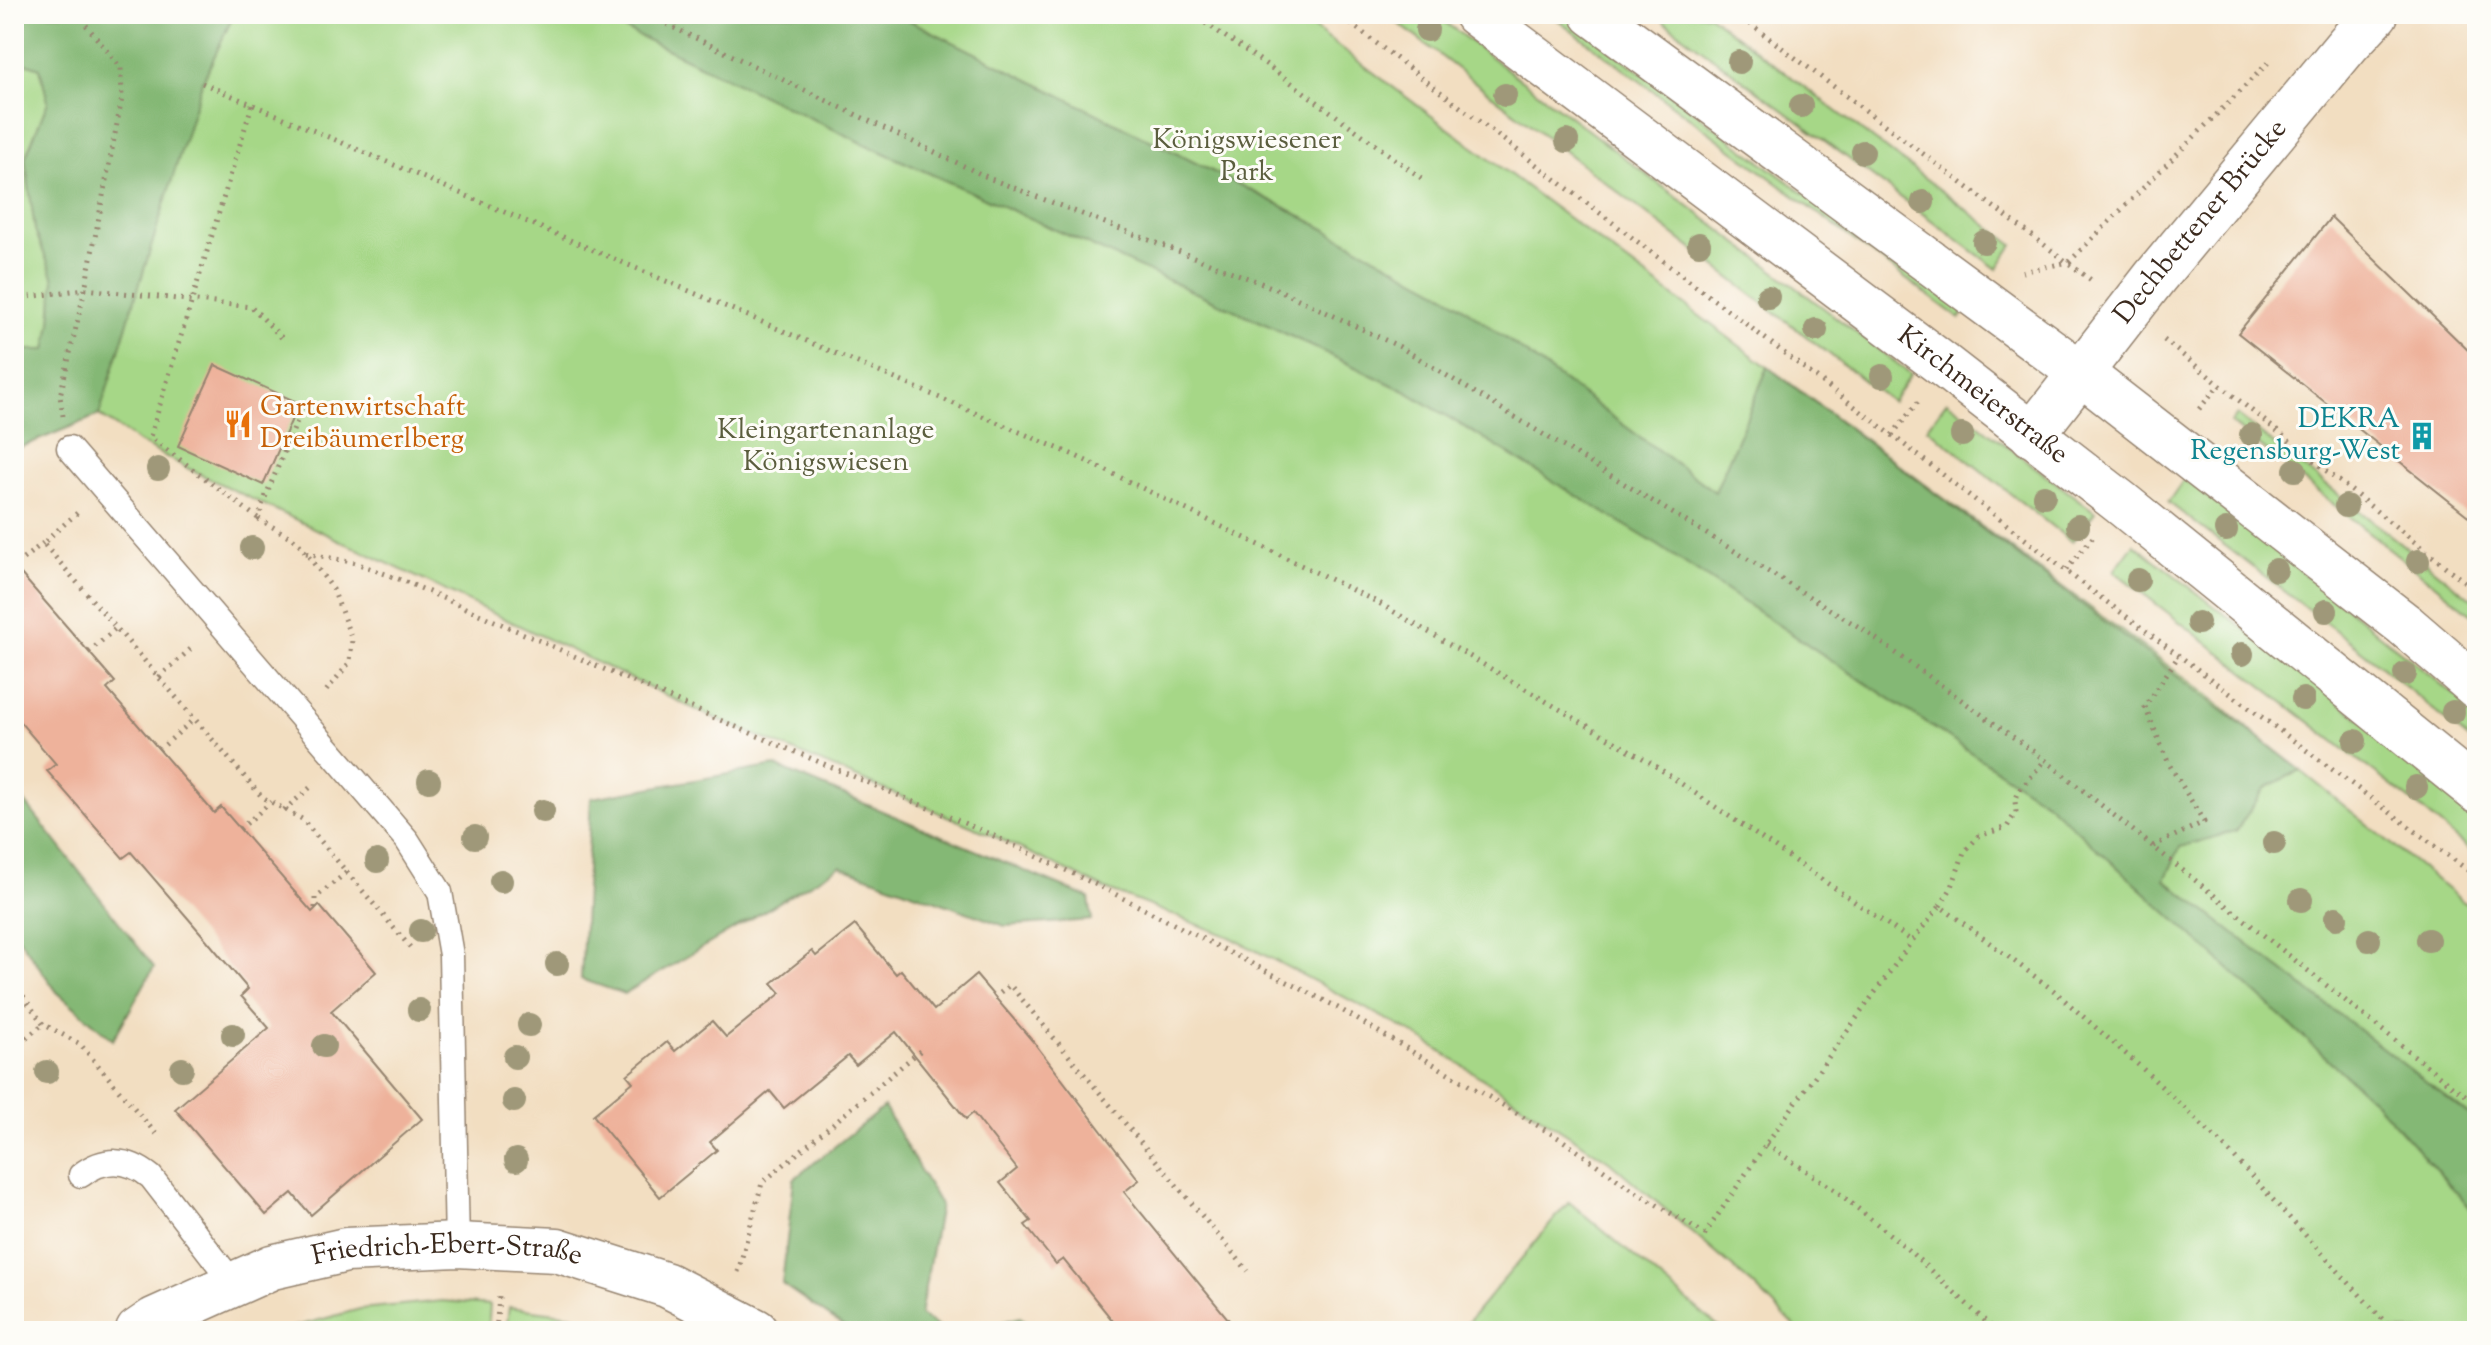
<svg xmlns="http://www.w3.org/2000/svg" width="2491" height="1345" font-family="'Sorts Mill Goudy',serif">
  <rect width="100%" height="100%" fill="#fdfcf7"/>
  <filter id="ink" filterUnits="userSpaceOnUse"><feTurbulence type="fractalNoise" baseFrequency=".0125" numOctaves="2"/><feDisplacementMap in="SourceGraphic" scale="16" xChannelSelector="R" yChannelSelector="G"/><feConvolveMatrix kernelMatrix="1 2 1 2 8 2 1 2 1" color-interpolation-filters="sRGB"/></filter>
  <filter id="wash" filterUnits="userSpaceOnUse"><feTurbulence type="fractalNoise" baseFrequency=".006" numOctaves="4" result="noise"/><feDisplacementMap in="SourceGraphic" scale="32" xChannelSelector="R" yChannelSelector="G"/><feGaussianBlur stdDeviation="1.8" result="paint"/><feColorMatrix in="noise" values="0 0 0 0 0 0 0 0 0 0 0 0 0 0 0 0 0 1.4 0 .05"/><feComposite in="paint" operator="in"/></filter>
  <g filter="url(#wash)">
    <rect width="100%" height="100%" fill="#f2dec1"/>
    <!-- green -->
    <g fill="#a6d787" stroke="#708052" stroke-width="2">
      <polygon points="14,14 1295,14 2202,691 2477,913 2477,1331 1799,1331 1753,1285 1609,1161 1411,1032 1230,937 1103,888 992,835 701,712 189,469 140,443 99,415 14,450"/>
      <polygon points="1386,14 1434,14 1911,374 1892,402"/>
      <polygon points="1550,14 1562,14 1964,312 1960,319"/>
      <polygon points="1654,14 1708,14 2013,245 1997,269"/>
      <polygon points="1947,401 2095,512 2072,542 1927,428"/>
      <polygon points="2237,415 2477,603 2477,618 2231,423"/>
      <polygon points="2185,478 2477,713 2477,746 2365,653 2168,502"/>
      <polygon points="2134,544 2411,758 2477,815 2477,857 2424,811 2114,571"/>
      <polygon points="1569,1202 1723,1331 1469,1331 1463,1328"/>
      <polygon points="442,1301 490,1305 488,1331 279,1331 360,1309"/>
      <polygon points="509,1307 572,1315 626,1331 506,1331"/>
    </g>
    <!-- forest -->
    <g fill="#84b874" stroke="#607149" stroke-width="2">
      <polygon points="14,14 234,14 202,83 99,415 14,450 14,350 46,350 51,323 54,279 35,230 25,158 48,102 40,68 14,59"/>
      <polygon points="587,14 897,14 1284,207 1445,294 1715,492 1768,367 2301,770 2265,788 2236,831 2180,847 2165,880 2477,1121 2477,1215 2376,1103 2047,803 1659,546 1407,392 1261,322 875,149 610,22"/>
      <polygon points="775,766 1089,898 1092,920 1005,926 840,866 624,994 581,979 591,798"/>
      <polygon points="14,788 154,967 113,1040 57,992 14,931"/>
      <polygon points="884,1107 940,1205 920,1315 943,1331 850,1331 782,1284 794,1179"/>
      <polygon points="1020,1317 1040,1331 972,1331"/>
    </g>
    <g id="blocks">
      <!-- building -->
      <g fill="#eeb29b">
        <polygon points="2331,217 2477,359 2477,523 2238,333"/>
        <polygon points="215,365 299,403 263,485 178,446"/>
        <polygon points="14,566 115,682 107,689 214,813 221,807 312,912 319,905 376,972 331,1011 422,1119 311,1215 292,1193 266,1215 175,1109 269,1028 241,996 248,989 205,938 131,852 123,858 47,771 56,764 14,715"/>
        <polygon points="855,925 896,974 901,970 934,1010 976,975 1035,1044 1139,1180 1124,1192 1238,1331 1121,1331 1063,1259 1056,1264 1025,1225 1031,1221 1000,1183 1017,1169 973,1113 966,1119 896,1032 856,1065 848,1056 784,1108 770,1091 710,1142 717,1150 660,1197 593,1115 633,1082 627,1075 667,1042 675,1051 712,1021 726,1037 781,993 772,983 812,951 816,956"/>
      </g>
    </g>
  </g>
  <g filter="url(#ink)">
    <use href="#blocks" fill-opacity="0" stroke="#968470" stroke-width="2"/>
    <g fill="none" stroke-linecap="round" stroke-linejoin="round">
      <defs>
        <g id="lane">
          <polyline points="69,448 407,840 440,892 451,955 457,1245"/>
          <path d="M 81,1175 C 104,1157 128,1158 151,1177 L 234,1284"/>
        </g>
        <g id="street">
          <path id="s1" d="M 2032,435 L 2155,277 L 2348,44 L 2376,14"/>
          <path id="s2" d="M 138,1331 L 154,1320 L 272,1267 L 346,1250 L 457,1245 L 557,1250 L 667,1285 L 756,1331"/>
        </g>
        <g id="secondary">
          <path id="s3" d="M 1476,14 L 1946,367 L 2120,502 L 2477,791"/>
          <polyline points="1593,14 2082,374 2405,625 2477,687"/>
        </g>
      </defs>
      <!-- lane casing -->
      <use href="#lane" stroke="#968470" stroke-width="27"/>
      <!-- street casing -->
      <use href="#street" stroke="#968470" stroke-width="47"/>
      <!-- secondary casing -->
      <use href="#secondary" stroke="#968470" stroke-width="47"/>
      <!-- path -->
      <g stroke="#968470" stroke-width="5" stroke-dasharray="2 6" stroke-linecap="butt">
        <polyline points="645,14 991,179 1279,290 1400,347 1864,630 2045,760 2452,1086 2477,1103"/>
        <polyline points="1192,14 1267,65 1424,180"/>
        <polyline points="1338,14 1892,435 2088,588 2477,877"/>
        <polyline points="1737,14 2095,283"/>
        <polyline points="202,83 1076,456 1379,603 1651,763 1912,941 1940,906 2053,990 2143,1069 2222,1144 2393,1331"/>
        <polyline points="252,105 150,437 259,519"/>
        <polyline points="2022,272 2069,262 2268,63"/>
        <polyline points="14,299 85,289 252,307 282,338"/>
        <polyline points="2164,340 2477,592"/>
        <polyline points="303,407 262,505 259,519 297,541 333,589 352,640 350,662 326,691"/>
        <polyline points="2199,409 2219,385"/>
        <polyline points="63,416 60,396 85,289 122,98 121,68 77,14"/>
        <polyline points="1892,435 1919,401"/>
        <polyline points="77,513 43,543 262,797 302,819 410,947"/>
        <polyline points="306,553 356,563 404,581 701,712 992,835 1103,888 1333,1005 1562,1140 1631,1189 1705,1234 1766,1144 1912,941"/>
        <polyline points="23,559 43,543"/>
        <polyline points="2066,570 2093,537"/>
        <polyline points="89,652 116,628"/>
        <polyline points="159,677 194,646"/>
        <polyline points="159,750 194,719"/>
        <polyline points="284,810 312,786"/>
        <polyline points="240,829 271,802"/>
        <polyline points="2153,846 2204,822 2169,764 2145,707 2179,655"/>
        <polyline points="1940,906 1952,887 1964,852 1979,836 2007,827 2016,812 2015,801 2019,791 2045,760"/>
        <polyline points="315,908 315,898 347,872"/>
        <polyline points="14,983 43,1024 80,1044 157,1135"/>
        <polyline points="994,998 1010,985 1248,1271"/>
        <polyline points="14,1048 43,1024"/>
        <polyline points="1766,1144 1835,1190 1903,1245 1996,1331"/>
        <polyline points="738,1272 762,1183 921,1050"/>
        <polyline points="496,1331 499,1297"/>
      </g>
      <!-- lane -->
      <use href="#lane" stroke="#fff" stroke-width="24"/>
      <!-- street -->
      <use href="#street" stroke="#fff" stroke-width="44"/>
      <!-- secondary -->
      <use href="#secondary" stroke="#fff" stroke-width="44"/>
    </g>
    <!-- trees -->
    <g fill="#9f9879">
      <circle cx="1427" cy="30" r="12"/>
      <circle cx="1739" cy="62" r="12"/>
      <circle cx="1505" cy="95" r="12"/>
      <circle cx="1801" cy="106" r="12"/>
      <circle cx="1567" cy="141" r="12"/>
      <circle cx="1863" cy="152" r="12"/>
      <circle cx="1923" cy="202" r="12"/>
      <circle cx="1984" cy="242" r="12"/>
      <circle cx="1699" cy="244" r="12"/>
      <circle cx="1768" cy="297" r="12"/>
      <circle cx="1816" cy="330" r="12"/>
      <circle cx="1882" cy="376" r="12"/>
      <circle cx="1962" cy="435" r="12"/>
      <circle cx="2251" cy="435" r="12"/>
      <circle cx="158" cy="469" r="12"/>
      <circle cx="2295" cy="470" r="12"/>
      <circle cx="2044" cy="496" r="12"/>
      <circle cx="2346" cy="506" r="12"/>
      <circle cx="2078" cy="526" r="12"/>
      <circle cx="2226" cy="530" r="12"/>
      <circle cx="252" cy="548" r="12"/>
      <circle cx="2418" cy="561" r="12"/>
      <circle cx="2276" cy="570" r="12"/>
      <circle cx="2138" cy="580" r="12"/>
      <circle cx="2326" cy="611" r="12"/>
      <circle cx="2198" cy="623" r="12"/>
      <circle cx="2242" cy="654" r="12"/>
      <circle cx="2405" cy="674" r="12"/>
      <circle cx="2303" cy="699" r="12"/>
      <circle cx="2453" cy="712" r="12"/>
      <circle cx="2355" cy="741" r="12"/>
      <circle cx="429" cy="781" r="12"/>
      <circle cx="2416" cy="787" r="12"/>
      <circle cx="543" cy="811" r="12"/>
      <circle cx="475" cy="837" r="12"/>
      <circle cx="2274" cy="843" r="12"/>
      <circle cx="377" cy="861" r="12"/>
      <circle cx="501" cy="881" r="12"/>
      <circle cx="2301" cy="900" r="12"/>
      <circle cx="2336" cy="918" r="12"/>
      <circle cx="421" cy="931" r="12"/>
      <circle cx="2369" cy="940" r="12"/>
      <circle cx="2428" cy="940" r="12"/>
      <circle cx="557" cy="964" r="12"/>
      <circle cx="419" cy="1010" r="12"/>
      <circle cx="529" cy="1025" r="12"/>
      <circle cx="233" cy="1035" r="12"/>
      <circle cx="324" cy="1046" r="12"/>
      <circle cx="515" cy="1057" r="12"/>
      <circle cx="182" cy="1069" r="12"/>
      <circle cx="47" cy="1072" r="12"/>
      <circle cx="514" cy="1101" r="12"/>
      <circle cx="516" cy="1160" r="12"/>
    </g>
  </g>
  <!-- icons -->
  <defs>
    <symbol id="restaurant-bare" viewBox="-9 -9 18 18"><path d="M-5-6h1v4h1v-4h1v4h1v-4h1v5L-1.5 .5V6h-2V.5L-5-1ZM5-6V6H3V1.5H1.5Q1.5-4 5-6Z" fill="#e8710a" stroke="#fdfcf7" stroke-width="2.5" paint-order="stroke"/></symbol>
    <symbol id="building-bare" viewBox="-9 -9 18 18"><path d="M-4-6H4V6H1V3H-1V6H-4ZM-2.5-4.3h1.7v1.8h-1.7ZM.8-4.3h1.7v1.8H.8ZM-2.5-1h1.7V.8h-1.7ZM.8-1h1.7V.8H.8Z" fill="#0f9aa8" stroke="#fdfcf7" stroke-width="2.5" paint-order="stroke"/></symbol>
  </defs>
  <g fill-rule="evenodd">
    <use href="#restaurant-bare" x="218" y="404" width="40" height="40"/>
    <use href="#building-bare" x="2402" y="416" width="40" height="40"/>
  </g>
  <g text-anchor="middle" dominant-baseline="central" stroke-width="6" stroke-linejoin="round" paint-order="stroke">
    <!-- park labels -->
    <g font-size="28" fill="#5b5e3e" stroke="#fdfcf7">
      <text x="1247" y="141">Königswiesener<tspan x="1247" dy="32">Park</tspan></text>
      <text x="826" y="431">Kleingartenanlage<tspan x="826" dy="32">Königswiesen</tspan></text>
    </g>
    <!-- street labels -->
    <g font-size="28" fill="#3b2a1e" stroke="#fdfcf7">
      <text stroke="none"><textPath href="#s1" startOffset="272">Dechbettener Brücke</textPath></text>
      <text stroke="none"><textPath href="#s3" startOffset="634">Kirchmeierstraße</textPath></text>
      <text stroke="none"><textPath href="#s2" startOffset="326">Friedrich-Ebert-Straße</textPath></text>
    </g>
    <!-- food labels -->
    <g font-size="28" fill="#c56008" stroke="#fdfcf7" text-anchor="start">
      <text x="260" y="408">Gartenwirtschaft<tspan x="260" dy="32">Dreibäumerlberg</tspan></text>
    </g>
    <!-- culture labels -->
    <g font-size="28" fill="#0d838f" stroke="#fdfcf7" text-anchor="end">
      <text x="2400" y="420">DEKRA<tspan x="2400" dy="32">Regensburg-West</tspan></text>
    </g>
  </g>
  <!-- margin -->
  <rect width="2491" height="1345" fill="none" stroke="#fdfcf7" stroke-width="48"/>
</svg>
